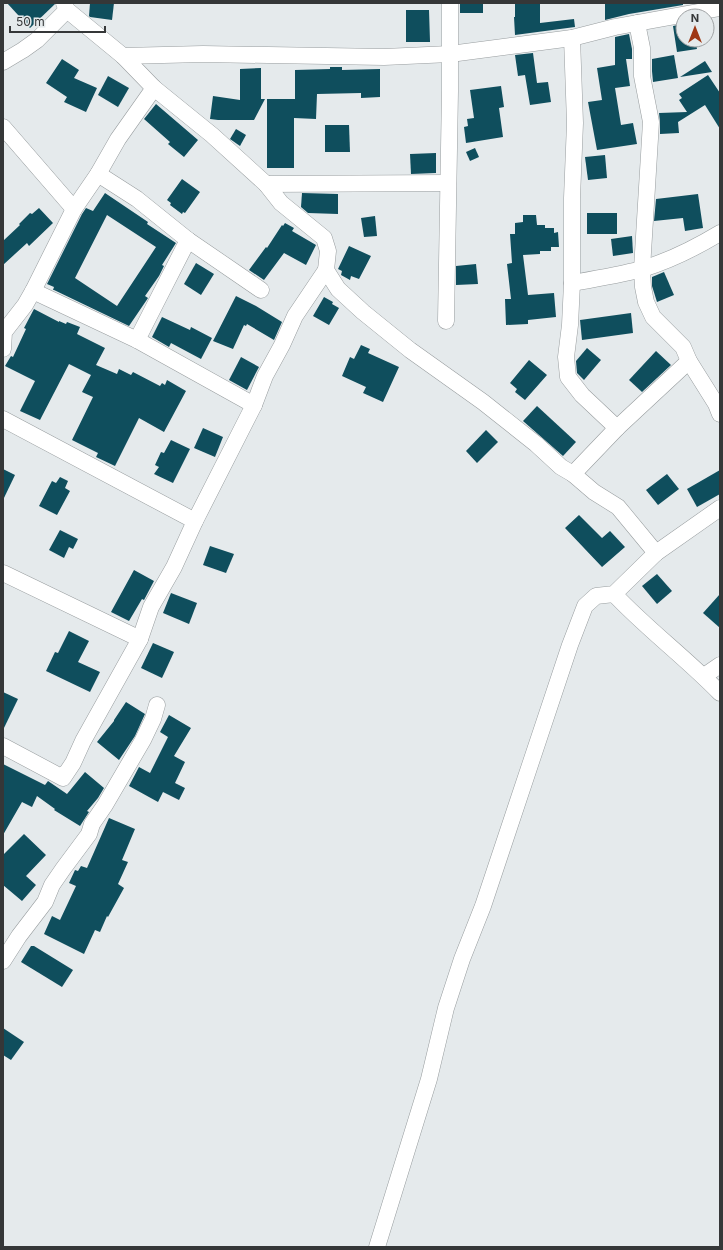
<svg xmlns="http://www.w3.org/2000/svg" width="723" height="1250" font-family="Inter,sans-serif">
  <rect width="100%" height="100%" fill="#e5eaec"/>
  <!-- building -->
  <g fill="#0f4e5d" fill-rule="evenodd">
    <polygon points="7,3 55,3 55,4 30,28"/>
    <polygon points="90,3 114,3 112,20 90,17 89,16"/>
    <rect x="460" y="3" width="23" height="10"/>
    <polygon points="515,3 540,3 540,23 574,19 575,27 515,35 514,17 515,17"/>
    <polygon points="605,3 683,3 683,5 629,14 605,20"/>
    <polygon points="406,10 429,10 430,42 406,42"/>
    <polygon points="683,24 683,40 695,40 697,49 677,52 673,26"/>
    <polygon points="629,34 632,49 632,59 626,59 630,86 615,88 621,125 633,123 637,144 597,150 588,102 602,100 597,68 615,65 615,37"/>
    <polygon points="533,53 537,83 548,82 551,102 530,105 525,75 518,76 515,55"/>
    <polygon points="674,55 678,78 653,82 652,71 652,59"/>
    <polygon points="62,59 79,70 74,78 97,88 86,112 64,102 67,97 46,83"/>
    <polygon points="705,61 712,72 680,77"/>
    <polygon points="330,67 342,67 342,70 380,69 380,97 361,98 361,93 317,94 316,119 294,118 294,168 267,168 267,99 295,99 295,70 330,69"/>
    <polygon points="261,68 261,99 265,99 254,120 218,120 210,119 213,96 240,100 240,69"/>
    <polygon points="708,75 720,93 720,129 705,105 678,122 679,133 660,134 660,122 659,113 687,112 679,100 682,98 679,94"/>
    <polygon points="108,76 129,88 118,107 98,95"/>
    <polygon points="501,86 504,107 499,108 503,137 466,143 464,127 468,126 467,119 474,118 470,90"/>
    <polygon points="156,104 198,140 184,157 168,144 170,142 144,119"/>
    <polygon points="325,125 349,125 350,152 325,152"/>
    <polygon points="236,129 246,135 240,146 230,139"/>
    <polygon points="475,148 479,157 470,161 466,152"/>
    <polygon points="436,153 436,173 411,174 410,154"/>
    <polygon points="605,155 607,178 588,180 585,157"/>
    <polygon points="182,179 200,192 185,213 183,212 182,214 170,205 171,203 167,200"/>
    <path d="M 105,193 L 148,222 L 147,224 L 176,243 L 162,265 L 164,266 L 159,276 L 145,296 L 148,298 L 146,301 L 129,326 L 54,290 L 53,290 L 54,287 L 47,284 L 82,214 L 86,208 L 93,211 ZM 107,215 L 156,247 L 117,306 L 75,278 Z"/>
    <polygon points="302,193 338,194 338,214 308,213 301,207"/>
    <polygon points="698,194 703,228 685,231 683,218 654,221 656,199"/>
    <polygon points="39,208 53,223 29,246 27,243 3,265 3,241 20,225 19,224 30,213 32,214"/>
    <rect x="587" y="213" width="30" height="21"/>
    <polygon points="523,215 536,215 537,225 545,225 545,228 554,228 554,233 558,232 559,247 551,247 551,251 540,251 540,254 523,255 528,295 554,293 556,317 528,320 528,324 506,325 505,299 511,299 507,264 512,263 510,234 515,234 515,223 523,222"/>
    <polygon points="375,216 377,236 364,237 361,218"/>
    <polygon points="285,223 294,228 292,231 316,245 306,265 284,253 264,280 249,270 266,247 267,248 282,225 283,226"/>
    <polygon points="632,236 633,253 613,256 611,239"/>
    <polygon points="349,246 371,256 359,279 351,276 350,280 341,275 342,271 338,269"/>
    <polygon points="196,263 214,274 201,295 184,284"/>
    <polygon points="476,264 478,284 456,285 456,266"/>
    <polygon points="664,272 674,295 657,302 652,286 652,277"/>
    <polygon points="236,296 256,306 282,322 274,340 247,324 246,326 244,325 233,349 213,341"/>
    <polygon points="324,297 333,302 332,304 339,308 329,325 313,316"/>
    <polygon points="34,309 59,322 59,321 66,324 67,322 80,327 77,334 105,348 96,365 117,374 119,369 131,375 133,372 160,386 162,383 165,385 167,380 186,391 164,432 139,418 115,466 96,457 98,453 72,440 93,397 82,392 91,375 69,364 40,420 20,411 35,381 5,366 11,356 13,357 26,329 24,328"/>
    <polygon points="631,313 633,333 582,340 580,320"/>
    <polygon points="162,317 190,330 191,327 212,338 201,359 171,343 169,347 152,337"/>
    <polygon points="361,345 370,349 368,353 399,367 383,402 363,393 366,387 342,376 350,357 354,359"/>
    <polygon points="587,348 601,360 584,380 577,373 576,361"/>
    <polygon points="656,351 671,365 642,392 629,380"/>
    <polygon points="241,357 259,367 247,390 229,380"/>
    <polygon points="529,360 547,375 525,400 515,392 517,389 510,383"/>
    <polygon points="537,406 576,442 563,456 523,421"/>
    <polygon points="203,428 223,437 215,457 194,448"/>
    <polygon points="486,430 498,442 477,463 466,451"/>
    <polygon points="171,440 190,449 173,483 154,474 159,467 155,465 161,452 164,453"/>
    <polygon points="3,469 15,475 3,500"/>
    <polygon points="720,470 720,494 697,507 687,489"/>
    <polygon points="667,474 679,489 658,505 646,490"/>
    <polygon points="60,477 68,481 65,488 70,491 57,515 39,506 52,481 56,483"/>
    <polygon points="579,515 602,538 610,531 625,547 602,567 565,528"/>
    <polygon points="60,530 78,539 73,549 69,547 64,558 49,550"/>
    <polygon points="210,546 234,554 226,573 203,565"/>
    <polygon points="134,570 154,581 144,600 142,599 129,621 111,612"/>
    <polygon points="657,574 672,591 657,604 642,586"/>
    <polygon points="171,593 197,603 189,624 163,613"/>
    <polygon points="720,594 720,628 703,613"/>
    <polygon points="69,631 89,641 78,662 100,672 90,692 46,671 55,652 58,653"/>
    <polygon points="153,643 174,652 162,678 141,668"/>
    <polygon points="3,692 18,699 3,730"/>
    <polygon points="126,702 145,714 135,736 119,760 97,742 114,721 114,720"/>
    <polygon points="169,715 191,728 174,756 185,762 175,783 185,788 179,800 163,792 158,802 129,786 139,767 150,773 168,737 160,732"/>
    <polygon points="3,764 45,785 48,781 67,794 85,772 104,788 98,798 87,811 89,812 80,826 54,810 55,809 37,796 32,807 22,802 3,835"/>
    <polygon points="109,818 135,829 122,860 128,862 118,884 124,888 108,917 107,916 100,932 95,930 84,954 44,934 52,916 60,920 76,886 69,883 75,870 78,871 81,866 87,868"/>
    <polygon points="24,834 46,855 26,876 36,885 22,901 3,885 3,855"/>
    <polygon points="31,946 34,946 73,970 62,987 21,962"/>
    <polygon points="3,1028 24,1042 11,1060 3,1055"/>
  </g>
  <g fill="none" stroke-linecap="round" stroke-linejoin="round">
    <defs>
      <g id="minor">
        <polyline points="64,3 67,10 123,56 154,88 212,135 266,184 281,203 324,238 328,251 326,270 338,289 363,312 410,350 483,402 536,444 561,467 573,474 594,492 618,507 656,553"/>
        <polyline points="637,23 642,48 642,76 651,122 642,269 643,287 646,302 653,317 683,347 689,361 716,404 720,414"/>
        <polyline points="572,38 575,123 572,198 572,283 570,325 566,357 568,377 582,395 617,428"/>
        <polyline points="123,56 203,54 384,57 450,54 572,38 615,27 720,8"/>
        <polyline points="3,62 23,50 37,40 67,10"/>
        <polyline points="3,127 74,209"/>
        <polyline points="98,174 137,199 188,240 261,290"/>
        <polyline points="266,184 448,183"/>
        <path d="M 572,283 C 595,279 619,275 642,269 C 669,261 695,248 720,233"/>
        <polyline points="33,291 137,340 254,405"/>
        <polyline points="446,321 450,91 450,3"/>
        <polyline points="137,340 188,240"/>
        <polyline points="3,349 4,332 25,305 33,291 74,209 98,174 118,139 154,88"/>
        <polyline points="3,419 195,521"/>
        <polyline points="573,474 617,428 689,361"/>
        <polyline points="3,573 140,639"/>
        <path d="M 614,594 C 647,629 686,658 720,693"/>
        <polyline points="704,676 720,665"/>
        <polyline points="3,746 63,778 73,763 83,741 140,639 151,607 174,567 195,521 254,405 265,376 282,345 295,316 326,270"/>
        <polyline points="3,961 19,936 45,902 52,885 63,869 89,834 92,824 105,805 143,740 153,719 157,705"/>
        <polyline points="377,1247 429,1079 446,1008 462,959 483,906 570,645 585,606 596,596 614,594 656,553 720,508"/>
      </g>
    </defs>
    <!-- minor casing -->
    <use href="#minor" stroke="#989d9f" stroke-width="17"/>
    <!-- minor -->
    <use href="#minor" stroke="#fff" stroke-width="16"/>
  </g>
  <!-- border -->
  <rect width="723" height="1250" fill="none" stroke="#353738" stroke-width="8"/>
  <!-- north arrow -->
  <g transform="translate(695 28)"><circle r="19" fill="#e5eaec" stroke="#9fa2a4"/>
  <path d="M0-3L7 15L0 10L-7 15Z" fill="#9e3714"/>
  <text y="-6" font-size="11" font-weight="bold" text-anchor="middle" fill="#353738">N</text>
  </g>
  <!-- scale -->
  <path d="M10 26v6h95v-6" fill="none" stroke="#353738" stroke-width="2"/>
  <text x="16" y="26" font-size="12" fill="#353738" stroke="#e5eaec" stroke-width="3" paint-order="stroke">50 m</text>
</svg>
